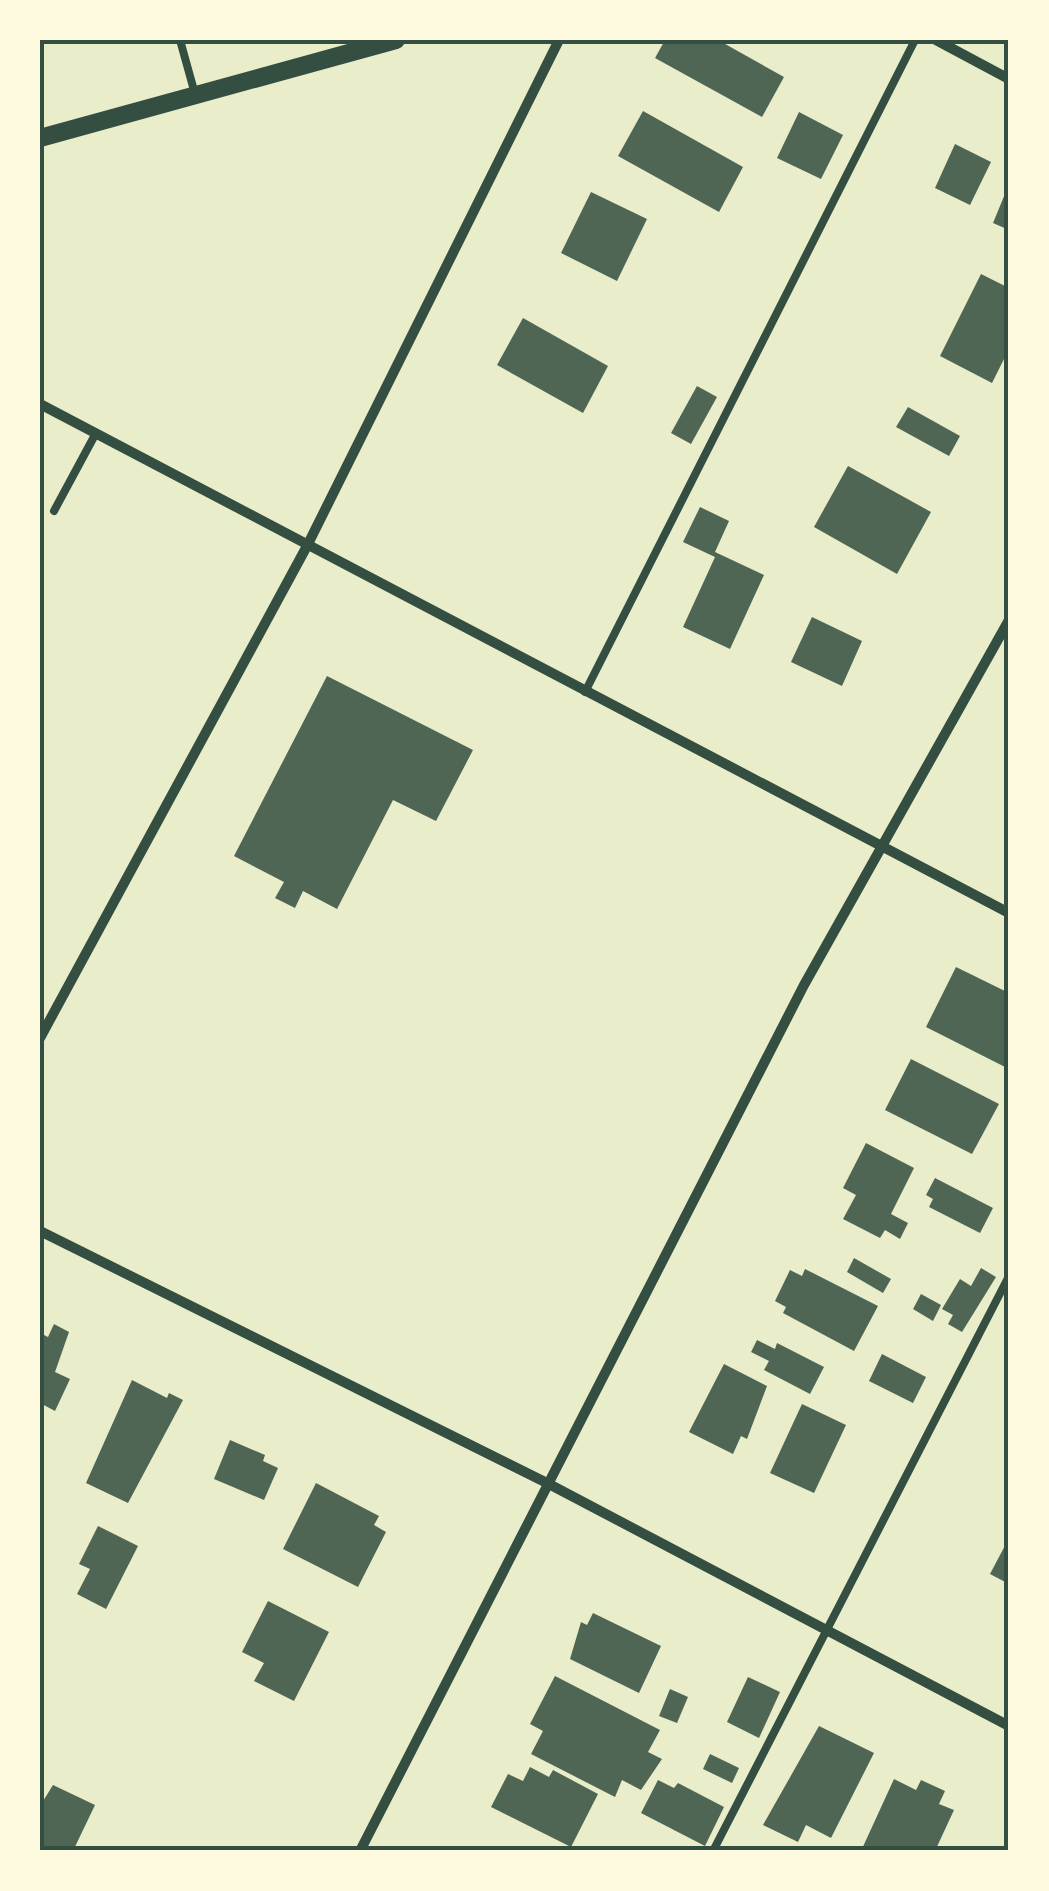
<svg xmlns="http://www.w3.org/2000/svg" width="1049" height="1891" font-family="Figtree,sans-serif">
  <rect width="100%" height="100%" fill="#e9edc9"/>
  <!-- building -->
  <g fill="#4f6655">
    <polygon points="665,40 718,40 784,77 762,117 655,58"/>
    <polygon points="643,111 743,167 719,212 618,156"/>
    <polygon points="799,112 843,135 821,179 777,158"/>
    <polygon points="955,144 991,162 970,205 935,188"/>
    <polygon points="1009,184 1009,230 993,223"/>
    <polygon points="591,192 647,219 617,281 561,253"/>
    <polygon points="981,274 1009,288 1009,349 992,383 940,356"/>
    <polygon points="523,318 608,366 583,413 497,365"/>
    <polygon points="697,386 717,397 691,444 671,433"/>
    <polygon points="908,407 960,436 949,456 896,427"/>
    <polygon points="848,466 931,512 897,574 814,527"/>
    <polygon points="700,507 729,521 715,552 764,575 730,649 683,627 715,557 683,542"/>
    <polygon points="812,617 862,641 842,686 791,662"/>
    <polygon points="327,676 473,750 436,821 393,800 337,909 303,891 295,908 275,898 284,882 234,856"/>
    <polygon points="956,967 1009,993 1009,1069 926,1027"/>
    <polygon points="911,1059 999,1104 972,1154 885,1110"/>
    <polygon points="866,1143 914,1168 891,1214 908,1223 900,1239 885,1230 880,1238 843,1219 856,1195 843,1188"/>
    <polygon points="935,1178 993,1208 980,1233 929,1207 933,1199 926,1195"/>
    <polygon points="854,1258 891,1279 883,1293 847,1272"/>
    <polygon points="981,1268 996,1277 962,1332 948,1324 953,1315 942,1309 960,1279 971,1286"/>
    <polygon points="805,1269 878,1306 854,1351 783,1313 786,1307 775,1301 790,1270 802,1276"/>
    <polygon points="921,1294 941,1305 933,1321 913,1309"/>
    <polygon points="54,1324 69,1332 55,1372 70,1379 55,1411 40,1403 40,1333 48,1337"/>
    <polygon points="757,1340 775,1349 777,1343 824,1367 810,1394 764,1370 769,1361 751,1352"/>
    <polygon points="882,1354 926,1377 913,1403 869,1381"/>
    <polygon points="724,1364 767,1386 747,1439 741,1436 733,1454 689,1432"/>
    <polygon points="132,1380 167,1398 169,1393 183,1400 128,1503 86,1483"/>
    <polygon points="802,1404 846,1425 814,1493 770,1473"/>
    <polygon points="230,1440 265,1455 263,1461 278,1468 264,1500 214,1479"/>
    <polygon points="316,1483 379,1516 374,1525 386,1532 358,1587 283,1549"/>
    <polygon points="98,1526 138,1546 106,1609 77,1594 90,1569 79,1564"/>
    <polygon points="1009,1538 1009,1584 990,1574"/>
    <polygon points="268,1601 329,1632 294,1701 254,1681 264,1663 242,1652"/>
    <polygon points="593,1613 661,1646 639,1693 570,1659 581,1622 587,1625"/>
    <polygon points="555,1676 660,1730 648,1752 662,1759 641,1790 622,1780 615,1797 531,1754 543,1731 530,1724"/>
    <polygon points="748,1677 780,1692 759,1738 727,1722"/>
    <polygon points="670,1689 688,1697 677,1723 659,1716"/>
    <polygon points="819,1726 874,1753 831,1838 806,1825 798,1842 763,1825"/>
    <polygon points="710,1754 739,1768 732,1783 703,1769"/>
    <polygon points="530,1767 549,1777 553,1770 598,1794 571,1847 491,1807 508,1774 523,1781"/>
    <polygon points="894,1779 916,1790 921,1780 945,1791 939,1804 954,1810 935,1851 920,1847 861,1851"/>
    <polygon points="658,1780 674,1788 678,1783 724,1807 705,1846 641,1813"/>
    <polygon points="53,1785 95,1805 73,1851 40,1851 40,1806"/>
  </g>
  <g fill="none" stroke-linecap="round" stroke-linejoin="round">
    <!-- service -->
    <g stroke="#344e41" stroke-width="8">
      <polyline points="180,40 195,94"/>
      <polyline points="54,511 96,433"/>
      <polyline points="585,692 915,40"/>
      <polyline points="713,1851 1009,1276"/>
    </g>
    <!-- minor -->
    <g stroke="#344e41" stroke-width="10">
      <polyline points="936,40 1009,79"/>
      <polyline points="40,404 1009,913"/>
      <polyline points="40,1038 307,546 559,40"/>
      <polyline points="40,1231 547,1483 1009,1726"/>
      <polyline points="360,1851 804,985 1009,620"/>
    </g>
    <!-- tertiary -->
    <polyline stroke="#344e41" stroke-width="18" points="40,138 396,40"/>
  </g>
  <!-- border -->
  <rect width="1049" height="1891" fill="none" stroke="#fefae0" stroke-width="85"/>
  <rect x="42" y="42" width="964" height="1806" fill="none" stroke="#344e41" stroke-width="4"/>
</svg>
